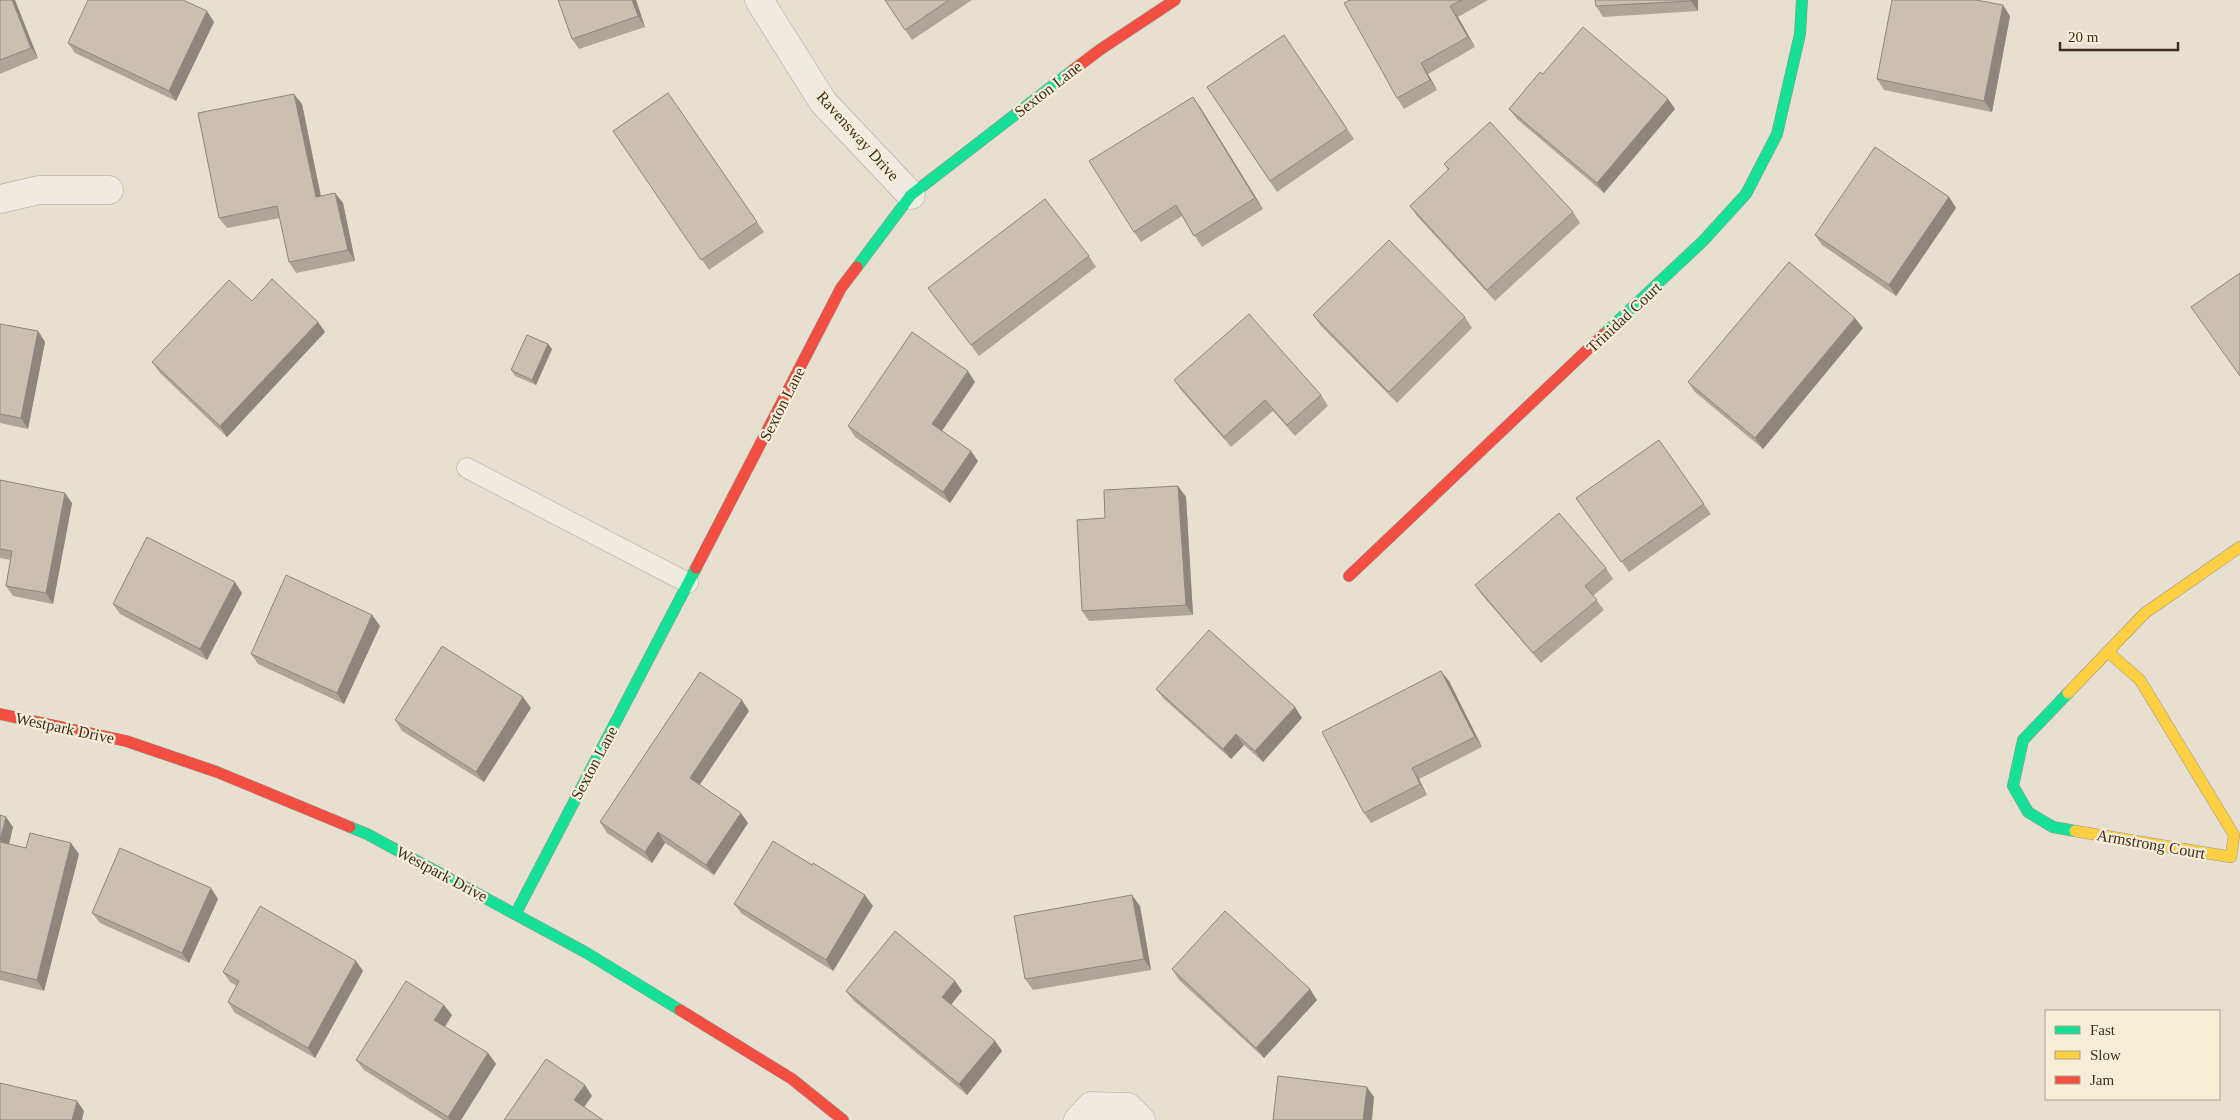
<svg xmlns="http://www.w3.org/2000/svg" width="2240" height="1120" font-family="Georgia,serif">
  <rect width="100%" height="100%" fill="#e7e0d1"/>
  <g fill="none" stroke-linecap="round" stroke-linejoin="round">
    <defs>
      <polyline id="lane" points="467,468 688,583"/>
      <g id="street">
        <polyline points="759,0 823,102 911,195"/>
        <polyline points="0,199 39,190 109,190"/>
        <polyline points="1078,1120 1091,1106 1128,1107 1141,1120"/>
      </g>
      <g id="fast">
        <polyline points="857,267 911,195 1073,70"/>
        <polyline points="1604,334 1703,241 1746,194 1777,134 1800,34 1802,0"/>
        <polyline points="2068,693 2023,740 2013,786 2028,812 2053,827 2075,831"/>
        <polyline points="350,827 367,834 585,952 680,1010"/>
        <polyline points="516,913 696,568"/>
      </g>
      <g id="slow">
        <polyline points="2068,693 2145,613 2240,547"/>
        <polyline points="2075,831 2231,857 2234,835 2140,680 2108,652"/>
      </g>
      <g id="jam">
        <polyline points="1073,70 1101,49 1175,0"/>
        <polyline points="696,568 841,288 857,267"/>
        <polyline points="1349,576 1604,334"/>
        <polyline points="0,714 126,741 217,772 350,827"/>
        <polyline points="680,1010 792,1079 843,1120"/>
      </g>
    </defs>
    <!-- lane casing -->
    <use href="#lane" stroke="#ada599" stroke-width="21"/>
    <!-- street casing -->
    <use href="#street" stroke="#ada599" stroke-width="29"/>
    <!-- fast casing -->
    <use href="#fast" stroke="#9c958a" stroke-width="12"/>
    <!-- slow casing -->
    <use href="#slow" stroke="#9c958a" stroke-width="12"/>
    <!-- jam casing -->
    <use href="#jam" stroke="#9c958a" stroke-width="12"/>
    <!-- lane -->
    <use href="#lane" stroke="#efebe3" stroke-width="20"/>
    <!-- street -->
    <use href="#street" stroke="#efebe3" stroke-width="28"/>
    <!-- fast -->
    <use href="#fast" stroke="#16e098" stroke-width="11"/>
    <!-- slow -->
    <use href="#slow" stroke="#ffcf43" stroke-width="11"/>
    <!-- jam -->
    <use href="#jam" stroke="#f24e42" stroke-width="11"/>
  </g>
  <!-- wall -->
  <g fill="#afa499">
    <polygon points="0,0 38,58 0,74"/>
    <polygon points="636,0 645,27 579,49 572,39"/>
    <polygon points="885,0 972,0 912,40"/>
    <polygon points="1350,0 1488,0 1458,17 1475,47 1428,74 1437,90 1404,109 1397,98"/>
    <polygon points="1698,0 1698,11 1603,17 1596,6"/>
    <polygon points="2010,16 1992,112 1884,90 1877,79"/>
    <polygon points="214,22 176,101 75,53 68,43"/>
    <polygon points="1284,35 1354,139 1277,192 1207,87"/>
    <polygon points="1543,74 1668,99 1675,109 1604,193 1517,119 1509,109"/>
    <polygon points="668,93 764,232 709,270 613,131"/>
    <polygon points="302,104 321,196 335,193 343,203 355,261 296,273 289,262 280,218 227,228 219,218"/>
    <polygon points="1200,107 1263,209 1202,247 1182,216 1141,242 1134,232"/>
    <polygon points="1444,164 1573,212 1580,223 1495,301 1417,216 1410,206 1448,170"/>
    <polygon points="1949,197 1956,208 1896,296 1822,245 1815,235"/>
    <polygon points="1089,256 1096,267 979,356 928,288"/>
    <polygon points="252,301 318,322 325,332 227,437 160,373 152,362"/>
    <polygon points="1313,315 1465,317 1472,328 1397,403 1321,326"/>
    <polygon points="0,324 38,331 45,342 28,429 0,423"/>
    <polygon points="1863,328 1763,449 1695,392 1688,382"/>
    <polygon points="548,344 552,349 536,385 515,376 511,370"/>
    <polygon points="1174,380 1321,395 1328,406 1295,436 1273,411 1231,447 1181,390"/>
    <polygon points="975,382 942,431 978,461 950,503 855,437 848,426"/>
    <polygon points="1659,440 1711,514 1629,572 1576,498"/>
    <polygon points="0,480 72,503 53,604 13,596 6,586 11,560 0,558"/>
    <polygon points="1178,486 1186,497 1193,615 1089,621 1082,611 1105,518"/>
    <polygon points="1606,568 1613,579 1593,596 1604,610 1541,663 1482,595 1475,585"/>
    <polygon points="242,593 207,660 120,614 113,604"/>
    <polygon points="372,615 380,626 344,704 258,664 251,654"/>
    <polygon points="1449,681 1482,747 1419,779 1427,795 1371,823 1364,813"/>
    <polygon points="1156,689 1302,718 1263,762 1244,745 1231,759 1164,699"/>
    <polygon points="531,708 484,782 402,731 395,720"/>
    <polygon points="749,711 699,785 748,823 714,875 665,843 652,863 607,833 600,822"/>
    <polygon points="0,815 13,827 9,844 26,848 79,854 44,991 0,980"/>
    <polygon points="218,899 189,963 100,923 92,913"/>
    <polygon points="734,904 873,906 833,971 742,914"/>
    <polygon points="1140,906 1151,970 1033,990 1025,979"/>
    <polygon points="356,961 363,971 315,1058 235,1013 228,1002 237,986 230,982 223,972"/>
    <polygon points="1172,969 1317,1000 1264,1058 1179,980"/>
    <polygon points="955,981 962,991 951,1005 995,1041 1002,1051 967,1095 854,1001 846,991"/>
    <polygon points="452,1015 445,1027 488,1053 496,1064 461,1120 443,1120 364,1070 356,1060"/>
  </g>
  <!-- shaded-wall -->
  <g fill="#8e867d">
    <polygon points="12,0 15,0 38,58 31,48"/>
    <polygon points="632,0 636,0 645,27 638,16"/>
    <polygon points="1691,0 1698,0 1698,11 1691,1"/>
    <polygon points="2003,5 2010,16 1992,112 1984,101"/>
    <polygon points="1450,6 1458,17 1475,47 1468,37"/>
    <polygon points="207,11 214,22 176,101 169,91"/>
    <polygon points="1421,63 1428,74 1437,90 1430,80"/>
    <polygon points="294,94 302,104 323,208 316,197"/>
    <polygon points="1193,97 1200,107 1263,209 1255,198"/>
    <polygon points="1668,99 1675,109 1604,193 1597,183"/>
    <polygon points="335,193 343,203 355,261 348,250"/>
    <polygon points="1949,197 1956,208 1896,296 1889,285"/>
    <polygon points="1855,318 1863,328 1763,449 1755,438"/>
    <polygon points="318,322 325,332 227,437 220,426"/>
    <polygon points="38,331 45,342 28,429 21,418"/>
    <polygon points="548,344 552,349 536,385 532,380"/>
    <polygon points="968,371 975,382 939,435 932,424"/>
    <polygon points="971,451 978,461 950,503 943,492"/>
    <polygon points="1178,486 1186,497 1193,615 1186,605"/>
    <polygon points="65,493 72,503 53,604 46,593"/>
    <polygon points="235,582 242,593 207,660 200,649"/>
    <polygon points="372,615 380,626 344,704 337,693"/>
    <polygon points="1441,671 1449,681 1482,747 1475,737"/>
    <polygon points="523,697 531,708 484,782 476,772"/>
    <polygon points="742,700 749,711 697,789 690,778"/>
    <polygon points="1295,707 1302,718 1263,762 1255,751"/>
    <polygon points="1236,734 1244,745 1231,759 1223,749"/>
    <polygon points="1412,768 1419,779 1427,795 1420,784"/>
    <polygon points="741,813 748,823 714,875 706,865"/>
    <polygon points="6,817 13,827 7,852 0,842"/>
    <polygon points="658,832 665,843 652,863 645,852"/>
    <polygon points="71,843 79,854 44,991 37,980"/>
    <polygon points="211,888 218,899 189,963 182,953"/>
    <polygon points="865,895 873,906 833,971 826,960"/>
    <polygon points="1132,895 1140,906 1151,970 1144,959"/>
    <polygon points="356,961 363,971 315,1058 308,1048"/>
    <polygon points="955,981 962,991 949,1007 942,997"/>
    <polygon points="1310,989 1317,1000 1264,1058 1256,1048"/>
    <polygon points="444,1005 452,1015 442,1031 434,1020"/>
    <polygon points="995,1041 1002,1051 967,1095 959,1084"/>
    <polygon points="488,1053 496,1064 461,1120 450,1120 448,1117"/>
    <polygon points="585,1085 592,1096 582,1110 574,1100"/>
    <polygon points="1367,1087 1374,1097 1372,1120 1363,1120"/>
    <polygon points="77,1101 84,1111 82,1120 72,1120"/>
  </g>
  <!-- building -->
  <g fill="#cbbfb2" stroke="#8e867d">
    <polygon points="0,0 12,0 31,48 0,60"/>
    <polygon points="88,0 183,0 207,11 169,91 68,43"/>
    <polygon points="558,0 632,0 638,16 572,39"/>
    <polygon points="885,0 949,0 905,30"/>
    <polygon points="1350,0 1462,0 1450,6 1468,37 1421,63 1430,80 1397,98 1344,3"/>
    <polygon points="1595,0 1691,0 1691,1 1596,6"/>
    <polygon points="1892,0 1976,0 2003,5 1984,101 1877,79"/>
    <polygon points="1583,27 1668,99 1597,183 1509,109 1540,72 1543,74"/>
    <polygon points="1284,35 1347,129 1270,181 1207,87"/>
    <polygon points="668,93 757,222 701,260 613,131"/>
    <polygon points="294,94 316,197 335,193 348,250 289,262 277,206 219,218 198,113"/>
    <polygon points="1193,97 1255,198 1194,236 1176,205 1134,232 1089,161"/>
    <polygon points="1490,122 1573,212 1487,290 1410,206 1449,169 1444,164"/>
    <polygon points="1875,147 1949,197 1889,285 1815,235"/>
    <polygon points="1045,199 1089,256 971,345 928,288"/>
    <polygon points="1389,240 1465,317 1389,392 1313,315"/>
    <polygon points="1789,262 1855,318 1755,438 1688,382"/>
    <polygon points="2240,273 2240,376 2191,307"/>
    <polygon points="272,279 318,322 220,426 152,362 229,280 252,301"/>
    <polygon points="1249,314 1321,395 1287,425 1265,400 1224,437 1174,380"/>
    <polygon points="0,324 38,331 21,418 0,414"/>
    <polygon points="912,332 968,371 932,424 971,451 943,492 848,426"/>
    <polygon points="527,335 548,344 532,380 511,370"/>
    <polygon points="1659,440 1704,504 1621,562 1576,498"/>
    <polygon points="0,480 65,493 46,593 6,586 12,551 0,549"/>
    <polygon points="1178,486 1186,605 1082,611 1077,520 1105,518 1104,490"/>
    <polygon points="1559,513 1606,568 1585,586 1597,600 1533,653 1475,585"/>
    <polygon points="147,537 235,582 200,649 113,604"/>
    <polygon points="286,575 372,615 337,693 251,654"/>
    <polygon points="1209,630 1295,707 1255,751 1236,734 1223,749 1156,689"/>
    <polygon points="442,646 523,697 476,772 395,720"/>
    <polygon points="1441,671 1475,737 1412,768 1420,784 1364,813 1322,732"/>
    <polygon points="700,672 742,700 690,778 741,813 706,865 658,832 645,852 600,822"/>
    <polygon points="0,815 6,817 0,840"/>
    <polygon points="30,833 71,843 37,980 0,971 0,842 26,848"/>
    <polygon points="773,841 812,865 813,863 865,895 826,960 734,904"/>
    <polygon points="120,848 211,888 182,953 92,913"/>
    <polygon points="1132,895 1144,959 1025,979 1014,916"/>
    <polygon points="260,906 356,961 308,1048 228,1002 239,981 223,972"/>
    <polygon points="1225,911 1310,989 1256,1048 1172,969"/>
    <polygon points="895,931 955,981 942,997 995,1041 959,1084 846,991"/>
    <polygon points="406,981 444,1005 434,1020 488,1053 448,1117 356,1060"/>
    <polygon points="546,1059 585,1085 574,1100 603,1120 504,1120"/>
    <polygon points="1278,1076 1367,1087 1363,1120 1273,1120"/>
    <polygon points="0,1083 77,1101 72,1120 0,1120"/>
  </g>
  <g text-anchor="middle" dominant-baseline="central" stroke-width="4.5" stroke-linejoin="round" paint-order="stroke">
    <!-- street labels -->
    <g font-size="16" fill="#3d2e20" stroke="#f7eed8">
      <text transform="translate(1048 89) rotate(-38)">Sexton Lane</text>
      <text transform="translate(858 136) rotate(48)">Ravensway Drive</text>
      <text transform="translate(1624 317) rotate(-43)">Trinidad Court</text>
      <text transform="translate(782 404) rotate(-63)">Sexton Lane</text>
      <text transform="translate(65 728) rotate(12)">Westpark Drive</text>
      <text transform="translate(594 763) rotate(-62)">Sexton Lane</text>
      <text transform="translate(2151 844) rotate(10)">Armstrong Court</text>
      <text transform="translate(442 874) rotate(28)">Westpark Drive</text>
    </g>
  </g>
  <!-- legend -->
  <rect x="2045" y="1010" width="175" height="90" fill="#f7eed8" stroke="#ada18e"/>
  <rect x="2055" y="1026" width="25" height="8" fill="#16e098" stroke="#ada18e"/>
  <text x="2090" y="1035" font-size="15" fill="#3d2e20">Fast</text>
  <rect x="2055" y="1051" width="25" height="8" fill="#ffcf43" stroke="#ada18e"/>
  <text x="2090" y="1060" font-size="15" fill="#3d2e20">Slow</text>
  <rect x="2055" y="1076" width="25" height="8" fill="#f24e42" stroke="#ada18e"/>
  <text x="2090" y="1085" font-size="15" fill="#3d2e20">Jam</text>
  <!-- scale -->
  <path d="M2060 42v8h118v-8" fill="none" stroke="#3d2e20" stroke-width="2.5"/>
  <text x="2068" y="42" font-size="15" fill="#3d2e20" stroke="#f7eed8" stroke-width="4" paint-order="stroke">20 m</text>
</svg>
